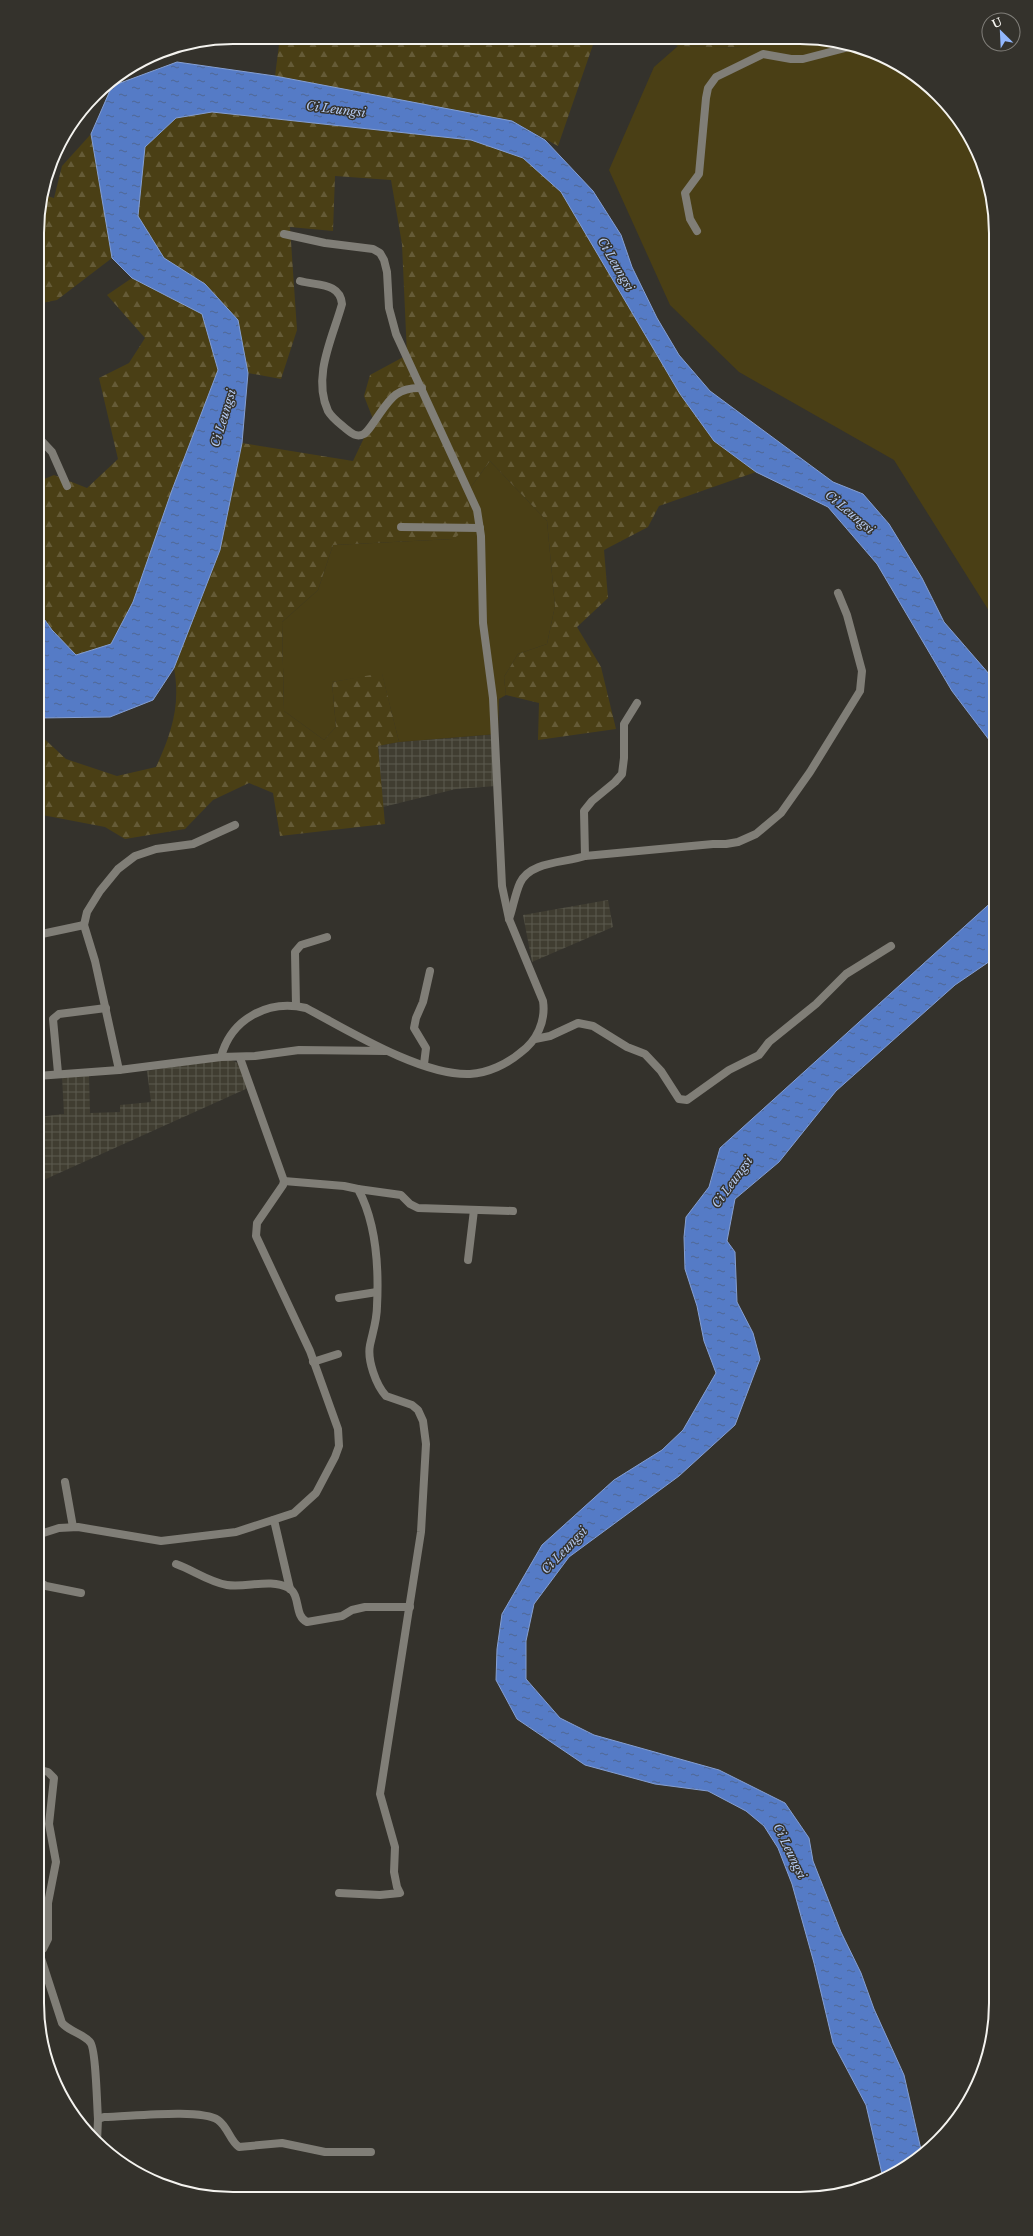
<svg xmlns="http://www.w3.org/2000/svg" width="1033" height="2236" font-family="'Libre Baskerville',serif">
  <defs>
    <pattern id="industrial-grid" width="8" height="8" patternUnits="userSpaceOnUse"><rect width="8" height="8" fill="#403d31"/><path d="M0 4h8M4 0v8" fill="none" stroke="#5c5a4f"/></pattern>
    <pattern id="forest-firs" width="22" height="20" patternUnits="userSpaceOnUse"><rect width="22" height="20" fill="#4a3f15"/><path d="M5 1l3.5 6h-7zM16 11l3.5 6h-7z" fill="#655b37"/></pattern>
    <pattern id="water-ripples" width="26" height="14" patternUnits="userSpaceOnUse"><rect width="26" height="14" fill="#557bc6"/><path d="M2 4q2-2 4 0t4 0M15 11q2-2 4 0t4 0" fill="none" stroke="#506794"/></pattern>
  </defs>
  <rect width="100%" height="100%" fill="#34322c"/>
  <!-- industrial -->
  <g fill="url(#industrial-grid)">
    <polygon points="498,734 496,786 456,789 383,807 378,746 399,742"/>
    <polygon points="608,900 613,927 532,962 523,915"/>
    <polygon points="226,1058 240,1064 248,1088 37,1183 37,1117 64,1114 62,1077 89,1076 90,1113 120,1112 120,1105 151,1102 147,1071"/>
  </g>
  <!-- grass -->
  <g fill="#4a3f15">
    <polygon points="754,40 838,41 886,57 929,86 963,124 989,182 996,233 996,622 894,460 739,372 670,305 609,170 654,67 678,46 747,48"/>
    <polygon points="490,461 547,521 555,606 547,644 518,654 504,677 506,695 499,699 498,734 399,742 382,674 332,682 336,727 324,740 284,711 282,622 318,590 333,545 453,539 467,492"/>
  </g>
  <!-- forest -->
  <g fill="url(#forest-firs)">
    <polygon points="280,37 595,39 558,146 512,121 275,76"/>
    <polygon points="660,40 754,40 747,48 678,46"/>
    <path d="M 212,112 L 471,140 L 523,158 L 561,192 L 680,394 L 714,441 L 756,472 L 659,506 L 648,527 L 604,550 L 608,598 L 577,627 L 601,667 L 616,729 L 538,740 L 539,703 L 506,695 L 504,677 L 518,654 L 547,644 L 555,606 L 547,521 L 490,461 L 467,492 L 472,525 L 453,539 L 333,545 L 318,590 L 282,622 L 284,711 L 324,740 L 336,727 L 332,682 L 382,673 L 399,742 L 378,746 L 385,824 L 280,836 L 273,793 L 249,783 L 213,800 L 185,829 L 125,839 L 105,827 L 37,814 L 37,732 L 66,759 L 117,776 L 156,767 C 171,734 181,706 174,668 L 220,550 L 242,443 L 353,461 L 373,419 L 364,396 L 370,375 L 407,355 L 402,244 L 391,180 L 335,176 L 333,231 L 290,227 L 297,330 L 281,379 L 248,373 L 238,320 L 205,284 L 164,258 L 138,216 L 145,147 L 175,118 Z"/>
    <polygon points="91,134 112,258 57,300 37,304 37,220 44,195 54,198 62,166"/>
    <polygon points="132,278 202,314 218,370 173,487 133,602 111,644 76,655 52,630 37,608 37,482 54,475 87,488 118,459 99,378 129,363 145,338 107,295"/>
  </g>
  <!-- water -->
  <g fill="url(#water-ripples)" stroke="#859fd2">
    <polygon points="177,62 275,76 512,121 545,140 593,191 621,235 632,267 657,318 679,355 710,391 833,482 863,494 889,524 922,578 944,622 996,682 996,749 952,691 877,564 828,507 756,472 714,441 680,394 561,192 523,158 471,140 212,112 176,118 145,147 138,216 164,258 205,284 238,320 248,373 242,443 220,550 174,668 153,700 110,717 39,718 37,715 37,609 52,630 76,655 111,644 133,602 172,490 218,370 202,314 132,278 112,258 91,134 112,86"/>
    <polygon points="996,898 996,957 955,985 836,1091 779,1162 735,1199 727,1241 735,1252 737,1302 753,1333 760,1359 735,1425 679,1476 569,1557 534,1604 526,1641 526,1679 560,1718 594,1735 719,1770 785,1803 809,1838 813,1861 841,1932 861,1973 874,2009 904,2075 922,2154 909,2166 883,2178 866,2105 833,2043 814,1963 792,1884 778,1848 764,1826 746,1811 708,1791 655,1784 585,1765 517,1719 496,1680 497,1649 502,1614 542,1545 614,1480 662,1450 683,1430 716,1373 704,1341 697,1306 685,1269 684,1237 686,1217 709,1187 720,1148"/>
  </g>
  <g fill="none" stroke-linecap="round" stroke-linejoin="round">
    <!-- minor -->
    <g stroke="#807e77" stroke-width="8">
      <polyline points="697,231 690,219 685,193 699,174 706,98 708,88 716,77 763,54 791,59 803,59 853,46"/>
      <path d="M 300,281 C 317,286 340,282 342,304 C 333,337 312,376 328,411 C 332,418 339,423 345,428 C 351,433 356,438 364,434 C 368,431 371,426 374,422 C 389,401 394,387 422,388"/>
      <polyline points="37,436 52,452 67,486"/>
      <polyline points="401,527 480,528"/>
      <polyline points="585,856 713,844 726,844 738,842 756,834 781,813 810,772 860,691 862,671 847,615 838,593"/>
      <path d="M 509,919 C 513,908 515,894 520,883 C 530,861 565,863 585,856 L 584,811 L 592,801 L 615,782 L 622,774 L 624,758 L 624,724 L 637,703"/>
      <polyline points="37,935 84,925"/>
      <polyline points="296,1006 295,952 301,945 327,937"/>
      <polyline points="535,1039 550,1036 578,1023 593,1026 627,1047 645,1054 661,1071 679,1099 687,1100 729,1070 759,1055 769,1042 816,1004 846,974 891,946"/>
      <polyline points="221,1057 255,1056 299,1050 386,1051"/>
      <polyline points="424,1064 426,1048 414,1028 416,1018 423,1002 430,971"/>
      <polyline points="119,1070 95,961 84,925 87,912 100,891 118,869 135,856 156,849 193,844 235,825"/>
      <polyline points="58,1073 53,1019 59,1014 106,1008"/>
      <path d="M 37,1076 L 119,1070 L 221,1057 C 231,1019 268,999 306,1008 C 349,1031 422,1076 470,1074 C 488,1073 507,1064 520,1053 C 537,1041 546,1021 543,1001 L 509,919 L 502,886 L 493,698 L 483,623 L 481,536 L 477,510 L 396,334 L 389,308 L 387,272 L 384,260 L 380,253 L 373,249 L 325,243 L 284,234"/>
      <path d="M 284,1181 L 344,1186 L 358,1189 C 377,1224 379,1267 377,1306 C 377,1320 373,1331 370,1345 C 367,1360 376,1385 386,1396 L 412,1405 L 418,1410 L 423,1421 L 426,1444 L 421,1532 L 380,1794 L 395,1847 L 394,1872 L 397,1887 L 400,1893 L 380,1895 L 339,1893"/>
      <polyline points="358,1189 401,1195 410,1204 418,1208 513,1211"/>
      <polyline points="468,1260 474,1210"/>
      <polyline points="339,1298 377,1292"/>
      <polyline points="313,1362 338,1354"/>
      <polyline points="65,1482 73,1527"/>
      <polyline points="274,1520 290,1589"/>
      <polyline points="37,1535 59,1528 78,1527 161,1541 236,1532 294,1513 316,1493 335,1457 339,1446 338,1429 310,1351 256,1236 257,1223 283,1185 284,1181 240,1058"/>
      <path d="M 176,1564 C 193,1570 209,1582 227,1585 C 247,1588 270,1578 289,1588 C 301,1596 294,1616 307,1622 L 342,1616 L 352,1610 L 365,1607 L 410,1607"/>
      <polyline points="37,1580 46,1586 81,1593"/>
      <polyline points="37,1952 43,1949 48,1939 48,1903 56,1862 49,1824 54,1778 48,1772 37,1769"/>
      <path d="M 39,1952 L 62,2023 C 70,2032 82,2033 90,2042 C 96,2048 97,2107 98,2119"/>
      <path d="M 97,2142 L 98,2119 L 104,2117 C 127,2117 200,2108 218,2120 C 228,2127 230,2141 239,2147 L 282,2143 L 325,2152 L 371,2152"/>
    </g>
  </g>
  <g text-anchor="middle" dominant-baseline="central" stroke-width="3" stroke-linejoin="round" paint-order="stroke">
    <!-- water labels -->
    <g font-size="12" font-style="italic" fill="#b3c9f1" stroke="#34322c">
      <text transform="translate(336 109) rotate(7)">Ci Leungsi</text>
      <text transform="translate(616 264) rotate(60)">Ci Leungsi</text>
      <text transform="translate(223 418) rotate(-73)">Ci Leungsi</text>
      <text transform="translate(850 512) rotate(40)">Ci Leungsi</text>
      <text transform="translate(732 1182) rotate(-54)">Ci Leungsi</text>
      <text transform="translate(564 1550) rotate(-46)">Ci Leungsi</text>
      <text transform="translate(790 1851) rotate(64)">Ci Leungsi</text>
    </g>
  </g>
  <!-- crop -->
  <path d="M0 0H1033V2236H0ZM233 44H800A189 189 0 0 1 989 233V2003A189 189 0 0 1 800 2192H233A189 189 0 0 1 44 2003V233A189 189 0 0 1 233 44Z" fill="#34322c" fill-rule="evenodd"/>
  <path fill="none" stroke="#f4f3ef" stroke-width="2" d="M233 44H800A189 189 0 0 1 989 233V2003A189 189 0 0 1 800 2192H233A189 189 0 0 1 44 2003V233A189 189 0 0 1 233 44Z"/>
  <!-- north arrow -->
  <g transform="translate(1001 32) rotate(336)"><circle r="19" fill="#34322c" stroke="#817f7a"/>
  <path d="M0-3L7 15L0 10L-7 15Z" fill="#92b7fd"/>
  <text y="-6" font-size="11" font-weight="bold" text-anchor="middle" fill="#f4f3ef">U</text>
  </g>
</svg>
